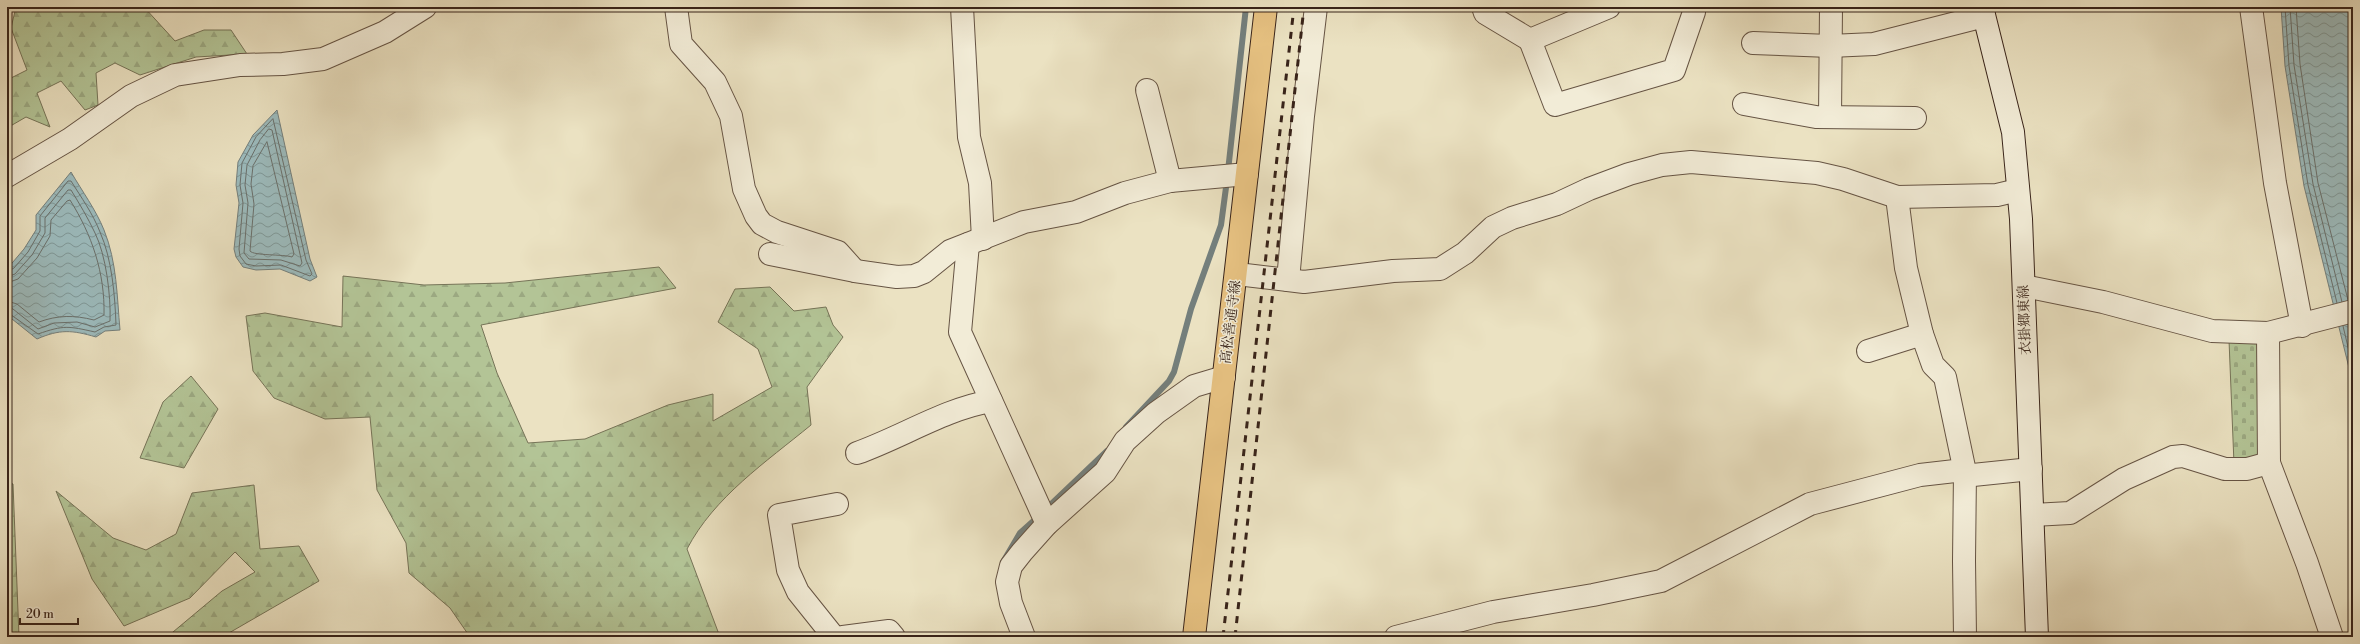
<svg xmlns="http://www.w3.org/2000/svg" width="2360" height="644" font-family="'Libre Bodoni','Noto Serif JP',serif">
  <defs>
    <pattern id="forest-firs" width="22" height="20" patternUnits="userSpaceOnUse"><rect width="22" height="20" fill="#b3c496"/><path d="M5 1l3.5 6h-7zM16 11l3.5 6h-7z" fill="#9ba881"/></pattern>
    <pattern id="cemetery-stones" width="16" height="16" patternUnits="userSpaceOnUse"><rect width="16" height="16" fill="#b3c496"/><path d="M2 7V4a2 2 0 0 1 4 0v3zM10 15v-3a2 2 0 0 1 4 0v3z" fill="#9ba881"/></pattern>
    <pattern id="water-waves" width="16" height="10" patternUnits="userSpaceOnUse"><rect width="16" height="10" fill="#9cbbbd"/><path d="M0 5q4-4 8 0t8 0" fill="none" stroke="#809899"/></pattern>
  </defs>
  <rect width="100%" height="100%" fill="#ebe2c2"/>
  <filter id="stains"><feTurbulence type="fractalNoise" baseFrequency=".005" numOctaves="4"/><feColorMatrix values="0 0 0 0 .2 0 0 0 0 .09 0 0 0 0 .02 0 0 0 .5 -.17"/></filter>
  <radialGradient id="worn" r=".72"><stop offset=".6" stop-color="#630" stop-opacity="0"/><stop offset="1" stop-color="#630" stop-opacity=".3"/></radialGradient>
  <!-- forest -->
  <g fill="url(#forest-firs)" stroke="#767458">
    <polygon points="16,7 144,7 175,41 204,30 231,30 247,54 196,57 140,75 115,63 96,73 98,105 85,110 61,81 37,93 50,127 26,117 7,128 7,80 27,70 11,28"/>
    <path d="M 659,267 L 676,288 L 481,325 L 497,373 L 528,443 L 585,439 L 668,405 L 713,394 L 713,421 L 772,387 L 758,349 L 718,322 L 735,289 L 770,287 L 794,311 L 826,307 L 833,325 L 843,337 L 807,387 L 811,425 C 766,462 714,497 687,549 L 720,637 L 470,637 L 450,608 L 409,573 L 406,543 L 377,490 L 370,417 L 325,419 L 274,398 L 253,371 L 246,316 L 265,313 L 342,327 L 343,276 L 424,285 L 505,283 Z"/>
    <polygon points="191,376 218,409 184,468 140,458 163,402"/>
    <polygon points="7,482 13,484 19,637 7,637"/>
    <polygon points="254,485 260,549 299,546 319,581 222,637 167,637 222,591 255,572 235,552 190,598 124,626 92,579 56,491 113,538 146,550 176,534 192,493"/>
  </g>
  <!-- cemetery -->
  <polygon fill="url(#cemetery-stones)" stroke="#767458" points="2260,338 2264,460 2234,464 2229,340"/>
  <!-- water -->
  <g fill="url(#water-waves)" stroke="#747f7c">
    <polygon points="2281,7 2353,7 2353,384 2304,186 2285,66"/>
    <polygon points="277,110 310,259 317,277 310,281 280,269 256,270 243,267 236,257 234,249 239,203 236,185 238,162 253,135"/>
    <path d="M 71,172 C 82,191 96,210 104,230 C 117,262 117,297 120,330 L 105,331 L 96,337 C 72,330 60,329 37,339 L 7,315 L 7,269 L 24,249 L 36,230 L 36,215 Z"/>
  </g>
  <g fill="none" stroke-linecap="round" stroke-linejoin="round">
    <!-- shore -->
    <g stroke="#6a706c" stroke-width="1">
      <polyline points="2285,7 2289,66 2308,185 2337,303"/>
      <polyline points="2290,7 2294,65 2313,184 2342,302"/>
      <polyline points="2296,7 2300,64 2318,183 2348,300"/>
      <polygon points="273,119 306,260 312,274 310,276 281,265 256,266 246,264 240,256 239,249 243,203 240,185 242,163 256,137"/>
      <polygon points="269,129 272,130 302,263 300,266 281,260 249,259 244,253 248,203 245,185 247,165 260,140"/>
      <path d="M 267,142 L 294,254 L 292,257 C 283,254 254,256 250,251 L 254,204 L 251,184 L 253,166 Z"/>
      <path d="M 7,272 L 14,268 L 28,252 L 40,231 L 40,216 L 68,181 L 71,181 C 81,197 93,214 100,232 C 112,259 115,296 116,325 L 104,327 L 95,332 C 68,326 64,325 38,334 L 7,312"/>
      <path d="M 7,277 L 15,274 L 32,255 L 45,233 L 45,218 L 68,190 L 71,190 C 79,203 88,218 95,233 C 106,255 111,296 110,321 L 95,327 L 77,322 L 54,323 L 38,329 L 13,309 L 7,307"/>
      <path d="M 7,283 L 18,279 L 37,258 L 50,236 L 51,220 L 67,201 L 70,200 C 92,235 105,273 104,315 L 94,320 C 74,315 58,315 39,322 L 17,304 L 7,301"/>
      <polyline points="2343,326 2353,368"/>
    </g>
    <!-- stream -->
    <g stroke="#747f7c" stroke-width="6">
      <polyline points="1228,171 1246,7"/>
      <polyline points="1126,427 1169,381 1174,372 1191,309 1221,225 1227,180"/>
      <polyline points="1045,510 1107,451"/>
      <polyline points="1003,562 1020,533 1039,516"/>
    </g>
    <defs>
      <g id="minor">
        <polyline points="676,7 681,44 715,82 731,116 744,189 756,216 762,224 777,232 838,252 855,271"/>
        <polyline points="962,7 969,137 980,183 983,239"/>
        <polyline points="1483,7 1485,13 1530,40 1609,7"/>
        <polyline points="2251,7 2275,183 2302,326"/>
        <polyline points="1530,40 1555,105 1674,70 1694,12 1692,7"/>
        <polyline points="1753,43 1830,46 1874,44 1984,16"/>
        <polyline points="1147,90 1170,181"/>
        <polyline points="1744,104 1816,117 1915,118"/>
        <polyline points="1830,117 1831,7"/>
        <polyline points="7,176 70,139 131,96 175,75 240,65 283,64 323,59 385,32 425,7"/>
        <polyline points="1897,197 1906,268 1922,334 1933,365 1945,377 1965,472 1964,561 1965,637"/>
        <polyline points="968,244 960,332 1047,524"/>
        <polyline points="770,254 855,271 897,277 914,276 924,272 950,251 1024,222 1076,212 1125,193 1170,181 1247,174"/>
        <polyline points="1237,274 1304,282 1393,271 1440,269 1465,253 1493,227 1512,218 1557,204 1589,189 1629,174 1662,165 1691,162 1817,173 1843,179 1897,197 1997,195 2018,190"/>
        <polyline points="1288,280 1303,116 1316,7"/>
        <polyline points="2024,286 2103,302 2212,331 2268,333 2353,311"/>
        <polyline points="2268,333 2269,463"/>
        <polyline points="1868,351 1922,334"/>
        <path d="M 857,453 C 902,437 945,409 991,401"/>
        <polyline points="2033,515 2070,513 2124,479 2173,457 2183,456 2225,469 2247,469 2269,463 2307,563 2332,637"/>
        <polyline points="834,637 798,592 788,570 779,515 837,504"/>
        <polyline points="843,637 889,631 894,637"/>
        <polyline points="1024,637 1011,603 1007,582 1011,566 1022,552 1047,524 1105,472 1125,441 1156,413 1194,386 1224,377"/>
        <polyline points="1396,637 1493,612 1593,595 1661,581 1810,504 1920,475 1955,471 1973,475 2031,469"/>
      </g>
      <polyline id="secondary" points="1982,7 2013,132 2021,219 2037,637"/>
      <polyline id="primary" points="1194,637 1266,7"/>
    </defs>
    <!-- minor casing -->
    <use href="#minor" stroke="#665444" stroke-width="24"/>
    <!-- secondary casing -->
    <use href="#secondary" stroke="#39241a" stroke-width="24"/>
    <!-- primary casing -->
    <use href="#primary" stroke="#39241a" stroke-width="24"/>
    <!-- minor -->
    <use href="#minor" stroke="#f2ecd7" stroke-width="22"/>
    <!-- secondary -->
    <use href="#secondary" stroke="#f2ecd7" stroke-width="22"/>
    <!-- primary -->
    <use href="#primary" stroke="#e6c181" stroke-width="22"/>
    <!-- rail -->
    <g stroke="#39241a" stroke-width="3" stroke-dasharray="7 7" stroke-linecap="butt">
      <polyline points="1223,637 1294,7"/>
      <polyline points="1235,637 1304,7"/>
    </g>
  </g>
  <g text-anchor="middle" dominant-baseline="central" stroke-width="3" stroke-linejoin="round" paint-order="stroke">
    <!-- street labels -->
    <g font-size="14" fill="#39241a" stroke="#f2ecd7">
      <text transform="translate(2025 320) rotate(-92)">衣掛郷東線</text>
      <text transform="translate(1231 322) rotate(-83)">高松善通寺線</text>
    </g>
  </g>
  <!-- margin -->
  <rect width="2360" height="644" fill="none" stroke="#ebe2c2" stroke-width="24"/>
  <rect x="8" y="8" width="2344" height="628" fill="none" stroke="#39241a" stroke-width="2"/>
  <rect x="12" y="12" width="2336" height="620" fill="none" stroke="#39241a"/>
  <!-- scale -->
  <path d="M20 618v6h58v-6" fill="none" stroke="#39241a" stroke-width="2"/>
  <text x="26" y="618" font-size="12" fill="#39241a" stroke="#f2ecd7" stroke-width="3" paint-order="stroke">20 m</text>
  <rect width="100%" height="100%" filter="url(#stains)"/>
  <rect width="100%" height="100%" fill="url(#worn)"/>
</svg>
